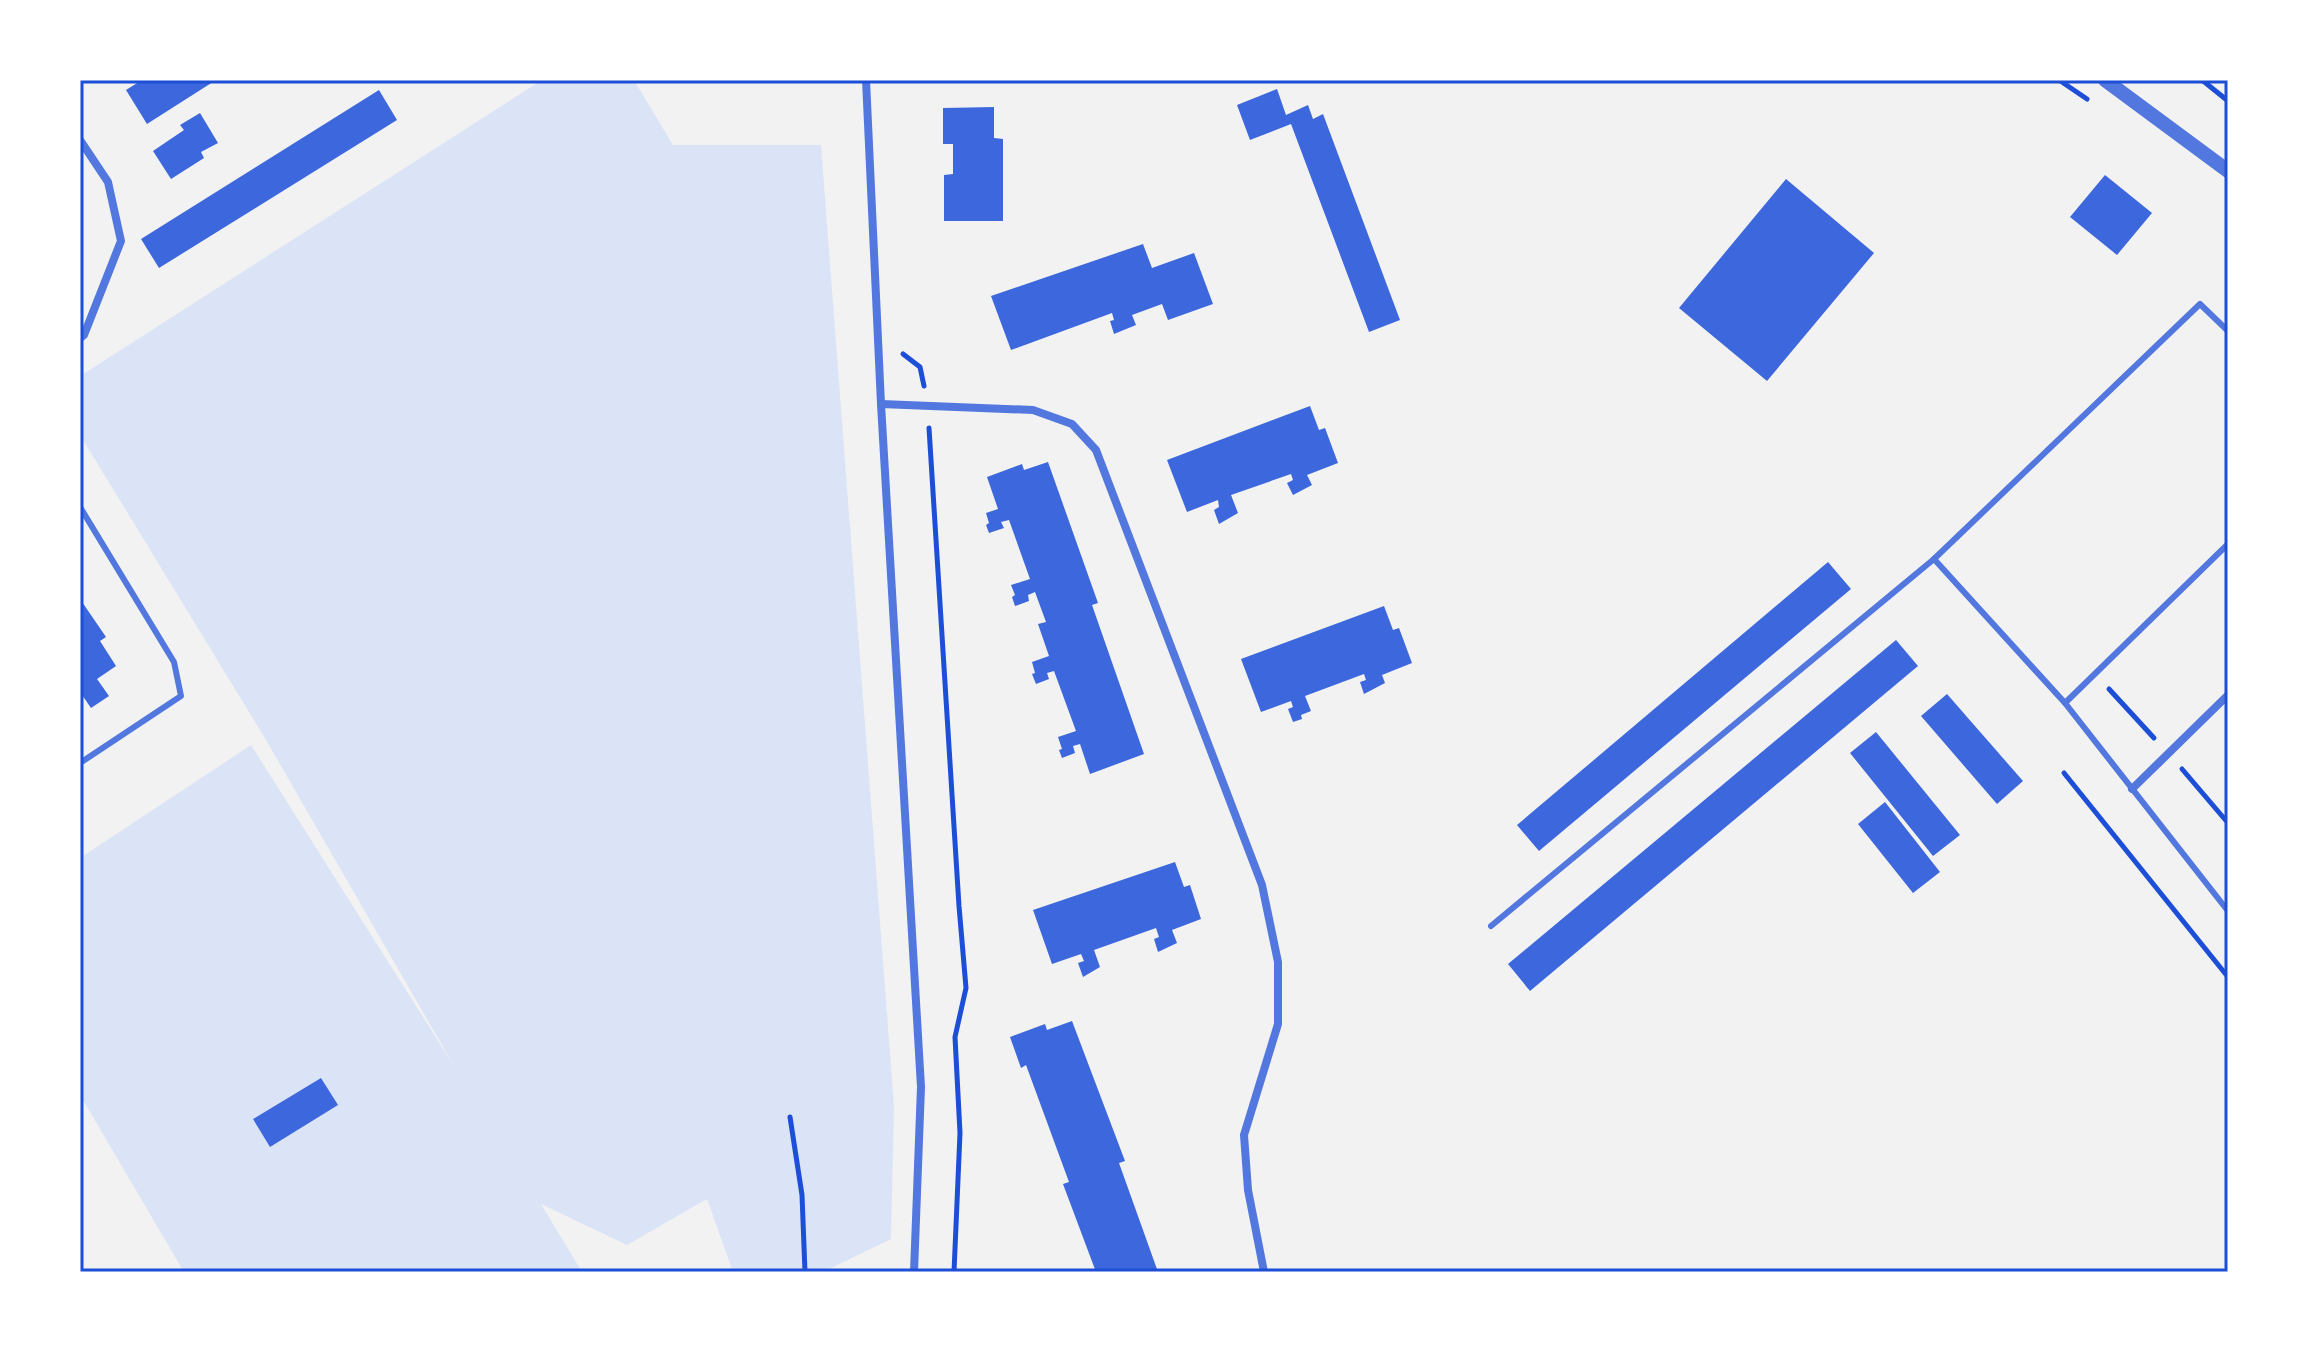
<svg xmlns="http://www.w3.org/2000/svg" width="2308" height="1352" font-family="Poppins,sans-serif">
  <rect width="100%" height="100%" fill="#f2f2f2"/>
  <!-- green -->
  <polygon fill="#dbe4f7" points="542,80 634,80 673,145 821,145 894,1106 891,1239 823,1272 733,1272 707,1199 627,1245 541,1204 582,1272 184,1272 80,1095 80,858 251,745 454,1066 266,740 80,435 80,376"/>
  <!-- building -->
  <g fill="#3d67dc">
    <polygon points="142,80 216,80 147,124 126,90"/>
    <polygon points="1277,89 1286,115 1308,105 1313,119 1323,114 1400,320 1369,332 1291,124 1250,140 1237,105"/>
    <polygon points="379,90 397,120 159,268 141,239"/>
    <polygon points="994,107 994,138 1003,139 1003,221 944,221 944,175 953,174 953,144 943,144 943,108"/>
    <polygon points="200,113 218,143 201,152 204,158 171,179 153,151 184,130 180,125"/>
    <polygon points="2105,175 2152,213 2117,255 2070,217"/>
    <polygon points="1786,179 1874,253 1767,381 1679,308"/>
    <polygon points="1143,244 1152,268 1194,253 1213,304 1168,320 1162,304 1132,315 1136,325 1114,334 1110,321 1114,320 1112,313 1011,350 991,296"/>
    <polygon points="1310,406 1319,430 1325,428 1338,463 1307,475 1312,485 1293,495 1287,483 1293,480 1291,474 1231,495 1238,513 1219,524 1214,510 1219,507 1218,500 1187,512 1167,460"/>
    <polygon points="1048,462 1098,603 1092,605 1144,754 1090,774 1080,744 1073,746 1075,753 1062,758 1059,750 1062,749 1058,737 1076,731 1054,671 1047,673 1049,679 1036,684 1032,674 1035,673 1032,662 1049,656 1038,624 1046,622 1035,592 1028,595 1029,601 1015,606 1012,597 1015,595 1011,585 1030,579 1009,520 1001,522 1004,528 989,533 986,525 989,523 986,513 998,509 987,477 1022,464 1024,470"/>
    <polygon points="1828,562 1851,589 1539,851 1517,825"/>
    <polygon points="80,599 106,637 100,641 116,666 97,679 109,696 91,708 80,692"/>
    <polygon points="1384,606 1393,630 1399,628 1412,663 1382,675 1385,683 1364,694 1360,682 1366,680 1364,674 1305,696 1311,711 1301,715 1302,719 1293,722 1288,709 1293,707 1291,701 1261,712 1241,659"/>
    <polygon points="1896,640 1918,666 1530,991 1508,964"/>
    <polygon points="1947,694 2023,781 1997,804 1921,716"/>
    <polygon points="1876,732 1960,835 1933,856 1850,753"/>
    <polygon points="1885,802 1940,872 1913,893 1858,824"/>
    <polygon points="1175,862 1184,887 1190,885 1201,919 1172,930 1177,943 1158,952 1154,939 1159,937 1156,928 1094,950 1100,967 1083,977 1078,963 1084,961 1081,954 1052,964 1033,910"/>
    <polygon points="1072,1021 1125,1161 1119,1163 1158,1272 1096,1272 1063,1184 1069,1182 1026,1065 1021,1068 1010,1037 1045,1024 1047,1030"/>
    <polygon points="321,1078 338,1105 270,1147 253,1119"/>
  </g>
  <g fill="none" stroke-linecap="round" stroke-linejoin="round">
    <!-- path -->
    <g stroke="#1d4ed8" stroke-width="5">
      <polyline points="2059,80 2087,99"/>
      <polyline points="2202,80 2228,101"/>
      <polyline points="903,354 920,367 924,386"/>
      <polyline points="929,428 959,906 966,988 955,1037 960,1133 954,1272"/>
      <polyline points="2109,689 2154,738"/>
      <polyline points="2182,769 2228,823"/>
      <polyline points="2064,773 2228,977"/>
      <polyline points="790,1117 802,1195 805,1272"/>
    </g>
    <!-- service -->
    <g stroke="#5277de" stroke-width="6">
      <polyline points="80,507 174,662 181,696 80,763"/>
      <polyline points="1934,559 2200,304 2228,331"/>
      <polyline points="2065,703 2228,544"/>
      <polyline points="1491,926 1934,559 2065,703 2228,911"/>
    </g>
    <!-- minor -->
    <g stroke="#5277de" stroke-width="8">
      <polyline points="866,80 881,404 921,1087 914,1272"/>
      <polyline points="80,140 108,182 121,241 84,335 80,338"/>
      <polyline points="881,404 1033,410 1072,424 1096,450 1262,885 1278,962 1278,1024 1244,1135 1248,1190 1264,1272"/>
      <polyline points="2132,789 2228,695"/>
    </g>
    <!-- tertiary -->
    <polyline stroke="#5277de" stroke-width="14" points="2105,80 2228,171"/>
  </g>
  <!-- border -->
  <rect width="2308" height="1352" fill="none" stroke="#ffffff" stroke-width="164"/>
  <rect x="82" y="82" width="2144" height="1188" fill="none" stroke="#1d4ed8" stroke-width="3"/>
</svg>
